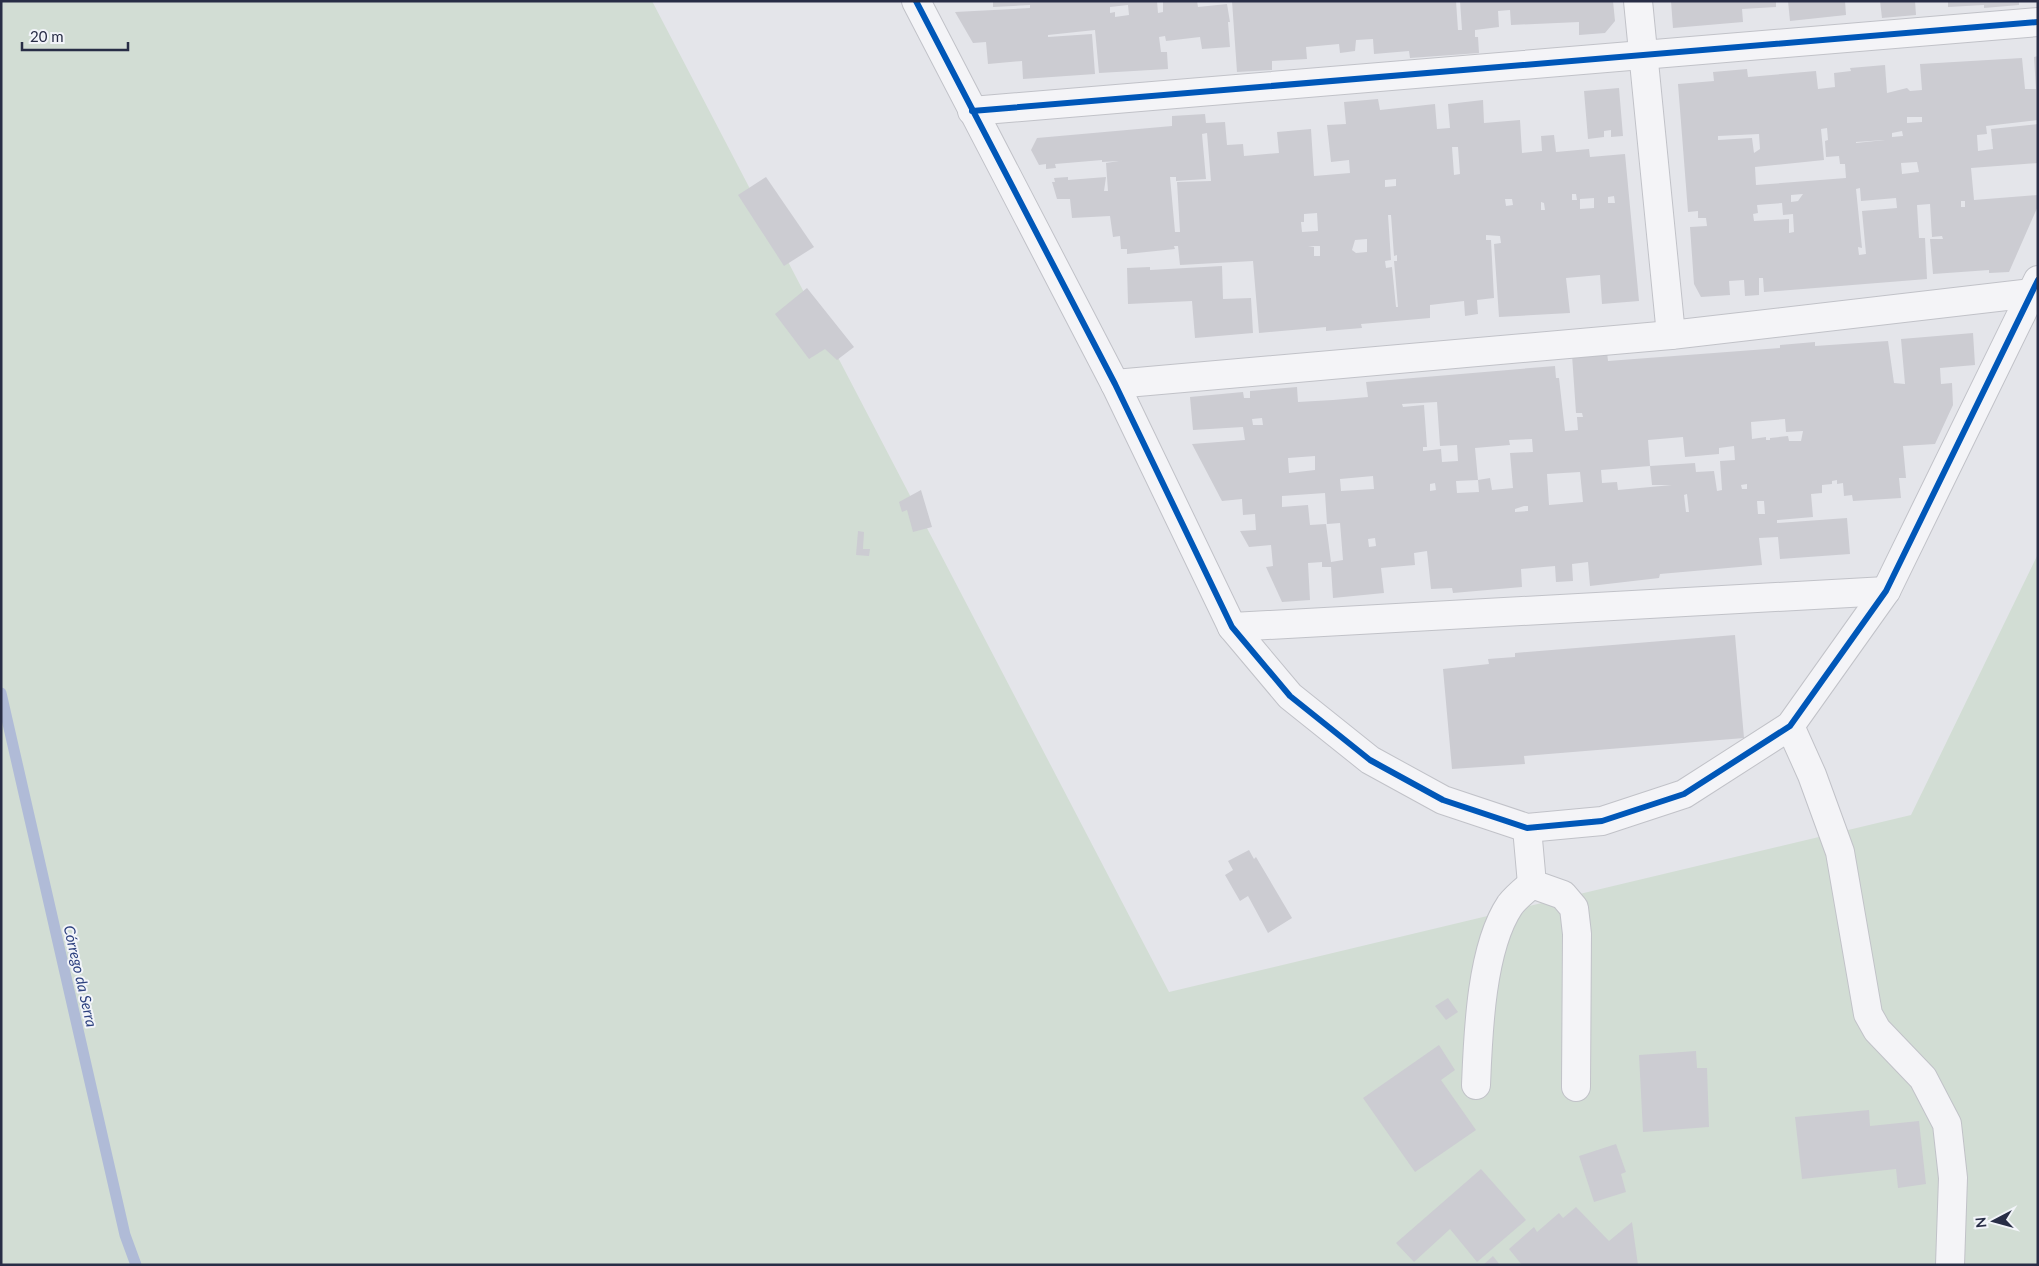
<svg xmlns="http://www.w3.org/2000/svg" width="2039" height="1266" font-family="Lato,sans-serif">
  <rect width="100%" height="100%" fill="#e4e5ea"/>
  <!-- green -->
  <polygon fill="#d2ddd4" points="1,1 652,1 1169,992 1911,815 2038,554 2038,1265 1,1265"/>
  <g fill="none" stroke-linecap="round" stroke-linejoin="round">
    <!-- stream -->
    <polyline stroke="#b0bbd7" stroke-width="11" points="1,693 125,1235 136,1265"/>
  </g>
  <!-- building -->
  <g fill="#ccccd2" fill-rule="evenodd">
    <path d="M 993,1 L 1157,1 L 1158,13 L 1163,12 L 1163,1 L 1197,1 L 1198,7 L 1227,4 L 1230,22 L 1228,22 L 1230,47 L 1202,49 L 1200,37 L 1166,41 L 1165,36 L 1159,37 L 1161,52 L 1167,52 L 1168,69 L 1099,73 L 1095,30 L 1048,35 L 1048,37 L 1092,34 L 1095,74 L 1023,79 L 1022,61 L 988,64 L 986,42 L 973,43 L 955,12 L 1030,8 L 1030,5 L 993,7 ZM 1128,5 L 1129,15 L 1115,17 L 1115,12 L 1110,13 L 1110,7 Z"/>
    <polygon points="1232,1 1456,1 1458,30 1462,30 1460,1 1613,1 1615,21 1605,33 1579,35 1579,22 1511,25 1510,10 1498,11 1499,27 1475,30 1475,37 1478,37 1479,53 1410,58 1409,51 1374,54 1373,39 1356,40 1355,51 1340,53 1339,44 1306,47 1307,59 1272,61 1272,70 1237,72"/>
    <polygon points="1671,1 1776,1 1776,7 1742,9 1743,22 1673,28"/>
    <polygon points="1788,1 1845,1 1846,15 1790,21"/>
    <polygon points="1880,1 1915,1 1916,15 1882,18"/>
    <polygon points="1948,1 2019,1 2019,5 1984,8 1984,5 1948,7"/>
    <path d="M 2038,56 L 2038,120 L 1986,126 L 1987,134 L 1977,135 L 1978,151 L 1993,149 L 1991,129 L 2038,124 L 2038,163 L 1971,168 L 1974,200 L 2038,195 L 2038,206 L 2009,272 L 1989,273 L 1989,270 L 1933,274 L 1930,239 L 1943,239 L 1942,236 L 1932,237 L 1930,204 L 1917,205 L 1919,238 L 1925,238 L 1927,279 L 1764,292 L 1763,278 L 1759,278 L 1759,295 L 1745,296 L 1744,280 L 1729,281 L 1730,295 L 1701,297 L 1694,284 L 1690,227 L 1707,226 L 1706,218 L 1698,218 L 1698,211 L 1688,212 L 1678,84 L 1714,81 L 1713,72 L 1747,69 L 1748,77 L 1816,71 L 1818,89 L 1835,87 L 1834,73 L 1851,71 L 1850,68 L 1885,65 L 1887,93 L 1907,88 L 1910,91 L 1922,90 L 1920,64 L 2022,58 L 2025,89 L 2036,89 L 2034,57 ZM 1907,117 L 1922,117 L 1922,122 L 1907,123 ZM 1827,128 L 1828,140 L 1825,141 L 1826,157 L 1839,156 L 1840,164 L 1845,164 L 1846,178 L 1756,185 L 1755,167 L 1824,160 L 1821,129 ZM 1902,131 L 1903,136 L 1892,137 L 1892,133 ZM 1759,134 L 1760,149 L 1754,153 L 1752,138 L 1718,140 L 1718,136 ZM 1885,140 L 1856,143 L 1856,142 ZM 1917,162 L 1919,172 L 1902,174 L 1901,163 ZM 1860,188 L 1861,201 L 1896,198 L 1897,208 L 1862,211 L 1866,254 L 1859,255 L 1858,247 L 1862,248 L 1856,189 ZM 1803,194 L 1798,201 L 1791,202 L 1791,195 ZM 1961,201 L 1965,201 L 1965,207 L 1961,207 ZM 1782,203 L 1783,215 L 1793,214 L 1794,232 L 1789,233 L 1789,219 L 1754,221 L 1753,214 L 1758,213 L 1757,205 Z"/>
    <polygon points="1619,88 1623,136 1611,137 1611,130 1604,131 1604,137 1588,139 1584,91"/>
    <path d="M 1378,99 L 1380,110 L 1435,104 L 1437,129 L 1450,128 L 1448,104 L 1483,100 L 1484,123 L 1520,120 L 1522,153 L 1542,151 L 1541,136 L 1554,135 L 1556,152 L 1589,149 L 1590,157 L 1625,154 L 1639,301 L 1602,304 L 1600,275 L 1566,278 L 1570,313 L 1499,317 L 1494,244 L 1501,243 L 1500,236 L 1486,235 L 1486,240 L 1491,240 L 1494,298 L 1477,300 L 1478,314 L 1465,316 L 1464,301 L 1430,305 L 1430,318 L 1361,324 L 1362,328 L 1326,331 L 1326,327 L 1259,333 L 1253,261 L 1180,265 L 1178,246 L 1174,246 L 1175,249 L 1127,254 L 1127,249 L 1121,249 L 1120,236 L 1113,237 L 1110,216 L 1072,218 L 1070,199 L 1057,199 L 1052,182 L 1055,182 L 1054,178 L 1068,177 L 1068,180 L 1106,177 L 1104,191 L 1108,191 L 1106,163 L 1119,161 L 1102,162 L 1102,160 L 1055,164 L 1056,168 L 1046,169 L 1046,164 L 1039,165 L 1031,150 L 1037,138 L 1172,126 L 1172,116 L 1205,114 L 1206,123 L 1225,122 L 1227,145 L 1243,144 L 1244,156 L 1279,153 L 1277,132 L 1311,129 L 1314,176 L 1350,173 L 1349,160 L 1331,162 L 1327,125 L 1346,124 L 1344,102 ZM 1207,133 L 1211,181 L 1177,182 L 1180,232 L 1175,232 L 1170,177 L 1176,177 L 1176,181 L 1206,179 L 1202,134 ZM 1452,147 L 1458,147 L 1460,174 L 1454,175 ZM 1396,179 L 1396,186 L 1385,187 L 1385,180 ZM 1572,194 L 1576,194 L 1577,200 L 1572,200 ZM 1614,196 L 1615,203 L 1608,203 L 1608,197 ZM 1594,198 L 1594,208 L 1580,209 L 1580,199 ZM 1505,199 L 1512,199 L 1513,205 L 1506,206 ZM 1541,202 L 1544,203 L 1545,210 L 1541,210 ZM 1317,213 L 1318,231 L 1302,232 L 1301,222 L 1304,222 L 1304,214 ZM 1388,215 L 1391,215 L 1394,256 L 1397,255 L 1397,261 L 1394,261 L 1398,307 L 1396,307 L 1392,267 L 1386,268 L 1385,261 L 1391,260 ZM 1367,239 L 1367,252 L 1356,253 L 1352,250 L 1355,240 ZM 1308,246 L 1320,246 L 1320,256 L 1314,256 L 1314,247 Z"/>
    <polygon points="766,177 814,247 784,266 738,195"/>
    <polygon points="1222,266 1223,299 1251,298 1253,333 1195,338 1192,301 1128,304 1127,268 1150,267 1150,270"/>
    <polygon points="807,288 854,347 837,360 825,349 809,359 775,314"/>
    <path d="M 1973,333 L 1975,365 L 1940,368 L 1941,384 L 1952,383 L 1953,405 L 1935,444 L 1903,446 L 1906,478 L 1899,478 L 1901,498 L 1853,501 L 1852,495 L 1844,496 L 1843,483 L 1837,484 L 1837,480 L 1832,481 L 1832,484 L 1822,485 L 1822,493 L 1811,494 L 1813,517 L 1777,520 L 1777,523 L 1847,518 L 1850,554 L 1780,559 L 1778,537 L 1759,538 L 1762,565 L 1660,574 L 1659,578 L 1590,586 L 1588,562 L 1572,564 L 1573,581 L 1556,582 L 1555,566 L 1521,569 L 1522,587 L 1453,593 L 1452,588 L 1431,589 L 1427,551 L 1414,553 L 1415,565 L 1381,568 L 1384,593 L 1333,598 L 1331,567 L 1322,567 L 1322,562 L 1308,563 L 1310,600 L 1282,602 L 1266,567 L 1273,566 L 1271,545 L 1249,547 L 1240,531 L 1256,530 L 1255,514 L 1243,515 L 1242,499 L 1222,501 L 1192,444 L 1245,440 L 1243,427 L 1193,430 L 1190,397 L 1243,392 L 1244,398 L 1250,398 L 1250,391 L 1297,387 L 1298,402 L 1333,400 L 1368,397 L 1366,382 L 1555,366 L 1556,378 L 1559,378 L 1565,431 L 1578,430 L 1577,417 L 1583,417 L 1582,413 L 1576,413 L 1572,355 L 1607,352 L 1608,361 L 1780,348 L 1780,345 L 1815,342 L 1815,346 L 1888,341 L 1894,383 L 1905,384 L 1901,339 ZM 1437,402 L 1440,446 L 1457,445 L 1458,461 L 1442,462 L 1441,449 L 1423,451 L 1423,447 L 1427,447 L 1424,405 L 1403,407 L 1402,404 ZM 1262,418 L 1263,425 L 1253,425 L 1252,419 ZM 1785,419 L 1786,432 L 1803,431 L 1801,441 L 1789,441 L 1788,436 L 1770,438 L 1770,440 L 1766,440 L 1766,437 L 1752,439 L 1751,422 ZM 1683,437 L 1685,457 L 1719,454 L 1719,448 L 1734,446 L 1735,460 L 1720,461 L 1722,490 L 1717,491 L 1714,471 L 1696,472 L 1695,463 L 1650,466 L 1652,485 L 1672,485 L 1618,490 L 1617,482 L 1602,483 L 1601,470 L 1650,466 L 1648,440 ZM 1532,439 L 1533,452 L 1510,453 L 1513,488 L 1492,490 L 1490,478 L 1478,480 L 1479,492 L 1457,493 L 1456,481 L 1478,480 L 1475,448 L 1510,445 L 1509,440 ZM 1315,456 L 1315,470 L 1289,473 L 1288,458 ZM 1580,472 L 1583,502 L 1549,505 L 1547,474 ZM 1373,476 L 1374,489 L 1341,491 L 1340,479 ZM 1435,483 L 1436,490 L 1430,491 L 1430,484 ZM 1747,484 L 1747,489 L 1742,489 L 1741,485 ZM 1325,493 L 1327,524 L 1340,523 L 1343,560 L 1331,562 L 1326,524 L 1310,525 L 1308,505 L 1282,507 L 1282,496 ZM 1687,494 L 1689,512 L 1686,512 L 1684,495 ZM 1757,501 L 1764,501 L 1765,514 L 1758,514 ZM 1524,506 L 1528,506 L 1528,511 L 1515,512 L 1515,509 ZM 1375,538 L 1376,546 L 1369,547 L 1368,539 Z"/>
    <polygon points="921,490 932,527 913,532 907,510 902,512 899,502"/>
    <polygon points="858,531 864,532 863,549 870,549 869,556 856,555"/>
    <polygon points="1735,635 1744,738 1524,756 1525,764 1452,769 1443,669 1489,664 1488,659 1515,657 1515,653"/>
    <polygon points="1249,850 1254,859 1256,857 1292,918 1268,933 1248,896 1240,901 1225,875 1233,870 1228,861"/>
    <polygon points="1448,998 1458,1012 1446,1020 1435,1006"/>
    <polygon points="1439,1045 1455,1070 1441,1080 1476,1130 1415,1172 1363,1098"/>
    <polygon points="1696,1051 1697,1068 1707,1068 1709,1127 1643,1132 1639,1055"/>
    <polygon points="1869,1110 1870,1126 1919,1121 1926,1184 1898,1188 1896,1169 1802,1179 1795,1117"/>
    <polygon points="1616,1144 1626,1172 1621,1174 1626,1192 1594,1202 1579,1156"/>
    <polygon points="1481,1169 1526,1220 1477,1262 1450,1229 1414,1262 1396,1243"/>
    <polygon points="1576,1207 1609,1241 1632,1222 1638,1265 1522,1265 1509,1249 1534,1227 1537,1232 1559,1213 1563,1218"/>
    <polygon points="1493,1256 1500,1265 1483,1265"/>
  </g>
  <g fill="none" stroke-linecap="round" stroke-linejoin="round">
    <defs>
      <g id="minor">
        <polyline points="916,1 1115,384 1232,627 1290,696 1370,760 1443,800 1527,828 1602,821 1684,794 1790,726 1886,591 2038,280"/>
        <polyline points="1638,1 1671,335"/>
        <polyline points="972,111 2038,22"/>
        <polyline points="1115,384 1671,335 2032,293"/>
        <polyline points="1232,627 1886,591"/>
        <polyline points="1790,726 1812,775 1840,852 1868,1014 1877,1030 1923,1078 1947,1124 1953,1178 1950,1265"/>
        <polyline points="1527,828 1532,884 1563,895 1574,908 1577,934 1576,1087"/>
        <path d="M 1476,1085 C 1478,1034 1481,948 1510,905 C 1516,897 1525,890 1532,884"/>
      </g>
    </defs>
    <!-- minor casing -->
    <use href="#minor" stroke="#c1c2c8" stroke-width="30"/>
    <!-- minor -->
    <use href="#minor" stroke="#f4f4f7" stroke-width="28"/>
    <defs>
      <g id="cycleway">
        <polyline points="916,1 1115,384 1232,627 1290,696 1370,760 1443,800 1527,828 1602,821 1684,794 1790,726 1886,591 2038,280"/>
        <polyline points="972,111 2038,22"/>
      </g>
    </defs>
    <!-- cycleway casing -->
    <use href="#cycleway" stroke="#f2f4f9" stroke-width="9"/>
    <!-- cycleway -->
    <use href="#cycleway" stroke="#0057b8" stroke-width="6"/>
  </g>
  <g text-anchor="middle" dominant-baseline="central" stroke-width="4" stroke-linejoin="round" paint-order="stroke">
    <!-- water labels -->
    <g font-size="15" font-style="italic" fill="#2d417f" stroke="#f2f4f9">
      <text transform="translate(81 976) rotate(77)">Córrego da Serra</text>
    </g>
  </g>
  <!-- border -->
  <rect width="2039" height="1266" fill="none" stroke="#282d46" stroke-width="5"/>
  <!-- north arrow -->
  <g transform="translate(1994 1221) rotate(264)" stroke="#f2f4f9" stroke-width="4" paint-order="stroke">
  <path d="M0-4L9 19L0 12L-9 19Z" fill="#282d46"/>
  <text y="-8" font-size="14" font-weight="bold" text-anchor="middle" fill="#282d46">N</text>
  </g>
  <!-- scale -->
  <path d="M22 42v8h106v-8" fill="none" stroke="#282d46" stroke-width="2.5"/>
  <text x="30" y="42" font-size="15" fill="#282d46" stroke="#f2f4f9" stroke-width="4" paint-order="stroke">20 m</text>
</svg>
